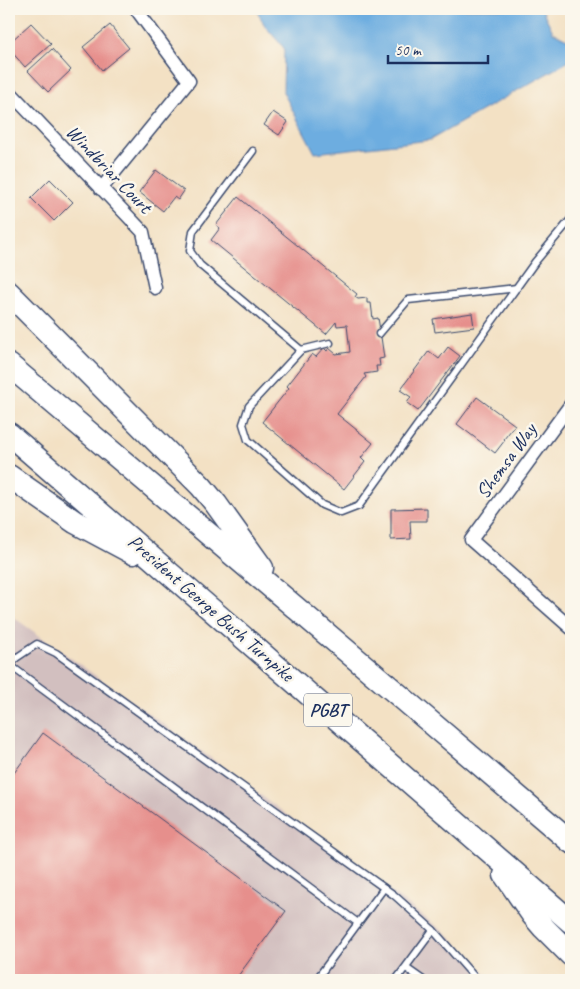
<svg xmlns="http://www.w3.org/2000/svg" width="580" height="989" font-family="Caveat,sans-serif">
  <rect width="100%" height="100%" fill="#fbf7ec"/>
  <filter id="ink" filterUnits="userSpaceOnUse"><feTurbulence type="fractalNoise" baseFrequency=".02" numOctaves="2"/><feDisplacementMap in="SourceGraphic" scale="10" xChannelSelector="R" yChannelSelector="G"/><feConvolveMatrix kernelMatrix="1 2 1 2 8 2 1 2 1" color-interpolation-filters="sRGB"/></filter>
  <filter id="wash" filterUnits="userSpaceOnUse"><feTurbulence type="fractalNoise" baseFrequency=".0096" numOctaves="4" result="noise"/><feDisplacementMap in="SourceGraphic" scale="20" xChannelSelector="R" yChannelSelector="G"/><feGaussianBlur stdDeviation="1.12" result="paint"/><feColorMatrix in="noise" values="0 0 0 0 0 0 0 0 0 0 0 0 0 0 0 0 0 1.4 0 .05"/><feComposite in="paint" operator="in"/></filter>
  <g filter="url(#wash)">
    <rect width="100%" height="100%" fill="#f3e1c4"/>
    <!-- industrial -->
    <polygon fill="#d2bfbf" points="9,614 204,753 446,933 492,980 9,980"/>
    <!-- water -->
    <polygon fill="#6dade0" stroke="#446e9f" points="256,9 542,9 553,32 571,41 571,60 430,140 315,153 283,92 284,48 265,26"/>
    <g id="blocks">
      <!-- building -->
      <g fill="#e68f8c">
        <polygon points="31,23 51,44 25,67 9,49 9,43"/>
        <polygon points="110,25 129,48 102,70 83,47"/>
        <polygon points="52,49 71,70 48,92 28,71"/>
        <polygon points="273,112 288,122 279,135 264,125"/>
        <polygon points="156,170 184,191 178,200 174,197 163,211 139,192"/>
        <polygon points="50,179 73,202 54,221 31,198"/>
        <polygon points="238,197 357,294 355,297 358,299 367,298 367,303 371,303 373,319 378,318 380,330 378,330 378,338 381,337 384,358 379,359 380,366 376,366 377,372 364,374 366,377 337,414 373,443 361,458 365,462 344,489 262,422 289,388 287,386 312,354 316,357 324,348 327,351 329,348 336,354 350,352 347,325 337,326 336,322 326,334 211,240 220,228 216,225"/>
        <polygon points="472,313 474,327 435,332 433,319"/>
        <polygon points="448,347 460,356 418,411 407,403 411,397 400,390 429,351 439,359"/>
        <polygon points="477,397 515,425 504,439 505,440 495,453 457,424"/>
        <polygon points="427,508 427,521 410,521 411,539 391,540 391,509"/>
        <polygon points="43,733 286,911 235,980 9,980 9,780"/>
      </g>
    </g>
  </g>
  <g filter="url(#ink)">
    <use href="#blocks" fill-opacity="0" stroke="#3b4a6d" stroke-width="1"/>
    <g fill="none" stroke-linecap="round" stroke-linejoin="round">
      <defs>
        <g id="lane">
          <polyline points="253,151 193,231 190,251 200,265 301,350"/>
          <polyline points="379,334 408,300 517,288"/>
          <polyline points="330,343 301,350 249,406 243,424 248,440 322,505 341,513 359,506 535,262 571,219"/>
          <polyline points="11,666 358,923"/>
          <polyline points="9,668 16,658 37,644 56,653 394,895 433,930"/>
          <polyline points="406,968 423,980"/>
          <polyline points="316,980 384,888"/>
          <polyline points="396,980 433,930 477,980"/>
        </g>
        <g id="street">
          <polyline points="9,91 143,232 155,288"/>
          <polyline points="101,189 189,81 136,9"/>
          <polyline points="571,404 471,540 571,628"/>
        </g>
        <g id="highway">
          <polyline points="9,293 201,486 216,504 262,568"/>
          <polyline points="9,365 401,697 571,842"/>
          <polyline points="9,434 571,922"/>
          <polyline points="9,476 75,522 133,553"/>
          <polyline points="505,875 532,914 544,928 571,955"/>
        </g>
      </defs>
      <!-- lane casing -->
      <use href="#lane" stroke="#3b4a6d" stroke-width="9"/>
      <!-- street casing -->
      <use href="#street" stroke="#3b4a6d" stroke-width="15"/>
      <!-- highway casing -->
      <use href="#highway" stroke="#3b4a6d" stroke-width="25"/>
      <!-- lane -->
      <use href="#lane" stroke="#fff" stroke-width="6"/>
      <!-- street -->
      <use href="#street" stroke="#fff" stroke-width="12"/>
      <!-- highway -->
      <use href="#highway" stroke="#fff" stroke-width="22"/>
    </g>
  </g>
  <g text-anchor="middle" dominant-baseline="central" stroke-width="5" stroke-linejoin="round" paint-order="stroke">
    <!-- shield labels -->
    <rect fill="#fbf7ec" stroke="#5e6b89" stroke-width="1" x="304" y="693.5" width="48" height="33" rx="4"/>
    <g font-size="19" font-weight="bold" fill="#1b2f5e">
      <text x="328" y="710">PGBT</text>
    </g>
    <!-- street labels -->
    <g font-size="20" fill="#1b2f5e" stroke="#fbf7ec">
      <text transform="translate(109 169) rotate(46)">Windbriar Court</text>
      <text transform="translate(506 461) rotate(-54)">Shemsa Way</text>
      <text transform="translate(211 608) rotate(41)">President George Bush Turnpike</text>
    </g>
  </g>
  <!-- margin -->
  <rect width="580" height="989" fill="none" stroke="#fbf7ec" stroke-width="30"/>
  <!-- scale -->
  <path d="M388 55v8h100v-8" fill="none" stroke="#1b2f5e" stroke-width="2.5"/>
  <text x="395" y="55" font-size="15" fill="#1b2f5e" stroke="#fbf7ec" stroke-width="4" paint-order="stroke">50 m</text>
</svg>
